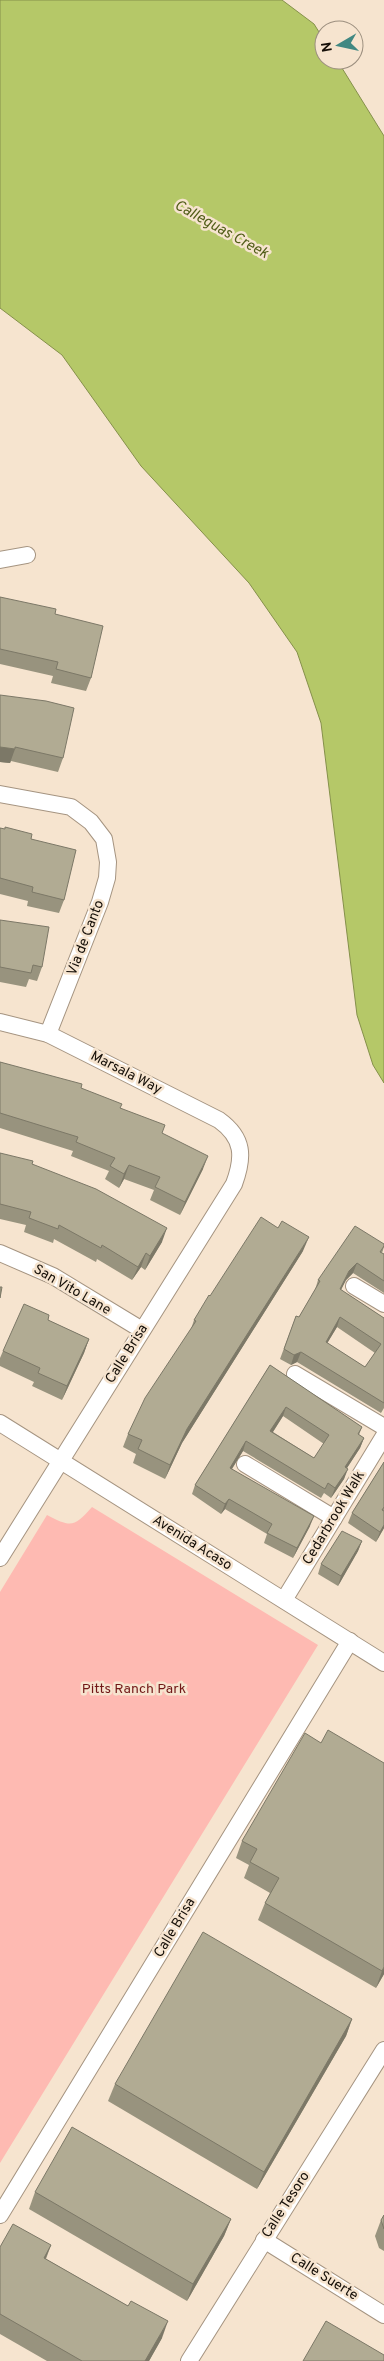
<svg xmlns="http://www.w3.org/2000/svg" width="384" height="2361" font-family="Overpass,sans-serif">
  <rect width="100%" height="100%" fill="#f6e4cf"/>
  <!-- green -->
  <path fill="#febab2" d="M 92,1507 L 318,1645 L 0,2163 L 0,1592 L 47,1515 C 72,1528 74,1527 92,1507 Z"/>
  <!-- water -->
  <polygon fill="#b5c868" stroke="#85904b" points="0,0 282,0 314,24 324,40 324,60 337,60 384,136 384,1083 373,1065 357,1015 321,723 297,652 249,583 141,466 62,355 0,308"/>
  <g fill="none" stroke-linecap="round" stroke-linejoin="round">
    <defs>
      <g id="street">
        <polyline points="0,560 27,555"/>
        <polyline points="0,794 71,807 91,822 104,839 108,862 107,878 100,902 48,1034"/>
        <path d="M 0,1022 L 48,1034 L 219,1120 C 244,1138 244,1157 234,1184 L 0,1558"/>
        <polyline points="0,1253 53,1276 142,1330"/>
        <polyline points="354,1286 384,1304"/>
        <polyline points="295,1374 384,1427"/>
        <polyline points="0,1423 384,1663"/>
        <polyline points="245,1464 334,1518"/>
        <polyline points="284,1600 384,1436"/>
        <polyline points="0,2215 350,1641"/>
        <polyline points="264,2240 384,2315"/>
        <polyline points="189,2361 384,2050"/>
      </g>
    </defs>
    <!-- street casing -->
    <use href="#street" stroke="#a59481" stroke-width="18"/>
    <!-- street -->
    <use href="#street" stroke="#fff" stroke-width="16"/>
  </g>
  <!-- wall -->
  <g fill="#98937e" fill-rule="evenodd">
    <polygon points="0,597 55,614 91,678 86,691 51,683 53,676 0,664"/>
    <polygon points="0,695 63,758 58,772 11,761 10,763 0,762"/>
    <polygon points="0,828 31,839 64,900 59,913 27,906 28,901 0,894"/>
    <polygon points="0,920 42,967 37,981 29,979 26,987 0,982"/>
    <polygon points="0,1062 81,1088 121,1108 162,1133 203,1169 180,1215 150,1200 154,1190 124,1179 119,1188 105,1179 109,1171 71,1156 73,1151 0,1128"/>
    <polygon points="0,1153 32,1164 162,1242 145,1270 141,1267 132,1280 97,1259 96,1262 54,1239 53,1243 24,1232 26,1225 0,1219"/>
    <path d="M 384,1244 L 384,1247 L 382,1253 L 384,1254 L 384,1293 L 353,1273 L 346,1280 L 341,1290 L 384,1318 L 384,1408 L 381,1413 L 297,1362 L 291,1365 L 280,1359 L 296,1316 L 299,1317 L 315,1290 L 318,1280 ZM 337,1327 L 375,1353 L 365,1367 L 327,1343 Z"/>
    <polygon points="303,1251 182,1443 165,1479 133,1463 136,1454 123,1447 128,1434 191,1329 194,1320 210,1296"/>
    <polygon points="48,1320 89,1339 84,1353 62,1400 32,1386 34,1382 0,1366 0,1358 3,1351"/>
    <path d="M 270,1365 L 362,1427 L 359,1435 L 364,1438 L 360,1448 L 347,1468 L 344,1479 L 331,1498 L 324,1493 L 321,1498 L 243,1451 L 232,1469 L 310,1526 L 293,1558 L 264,1543 L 267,1534 L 225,1509 L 221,1514 L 192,1494 L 195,1485 ZM 283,1416 L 324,1444 L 314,1458 L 273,1432 Z"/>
    <polygon points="384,1462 384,1528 376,1542 348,1523 352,1513"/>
    <polygon points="362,1541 358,1551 338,1586 318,1574 321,1564"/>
    <polygon points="321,1743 384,1763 384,1974 376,1988 258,1920 265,1903 270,1893 244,1878 249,1865 236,1858 242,1841"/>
    <polygon points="352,2019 346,2036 257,2189 108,2101 115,2084"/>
    <polygon points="35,2192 231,2219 224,2236 187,2301 29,2209"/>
    <polygon points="384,2215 384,2251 379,2248 375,2236 381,2220"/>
    <polygon points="51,2245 46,2259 128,2306 162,2338 149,2361 47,2361 0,2334 0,2247"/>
  </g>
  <!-- shaded-wall -->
  <g fill="#7c7867">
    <polygon points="0,747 15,749 10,763 0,762"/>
    <polygon points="208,1156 203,1169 180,1215 185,1202"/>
    <polygon points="129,1165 124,1179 119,1188 124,1174"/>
    <polygon points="167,1228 162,1242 145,1270 150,1256"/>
    <polygon points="309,1237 303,1251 182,1443 165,1479 170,1465 187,1429"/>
    <polygon points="146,1253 141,1267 132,1280 138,1267"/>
    <polygon points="357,1263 353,1273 346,1280 336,1299 340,1289 349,1271"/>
    <polygon points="340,1317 337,1327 322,1352 326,1342"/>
    <polygon points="89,1339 84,1353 62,1400 67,1386"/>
    <polygon points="301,1352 297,1362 291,1365 294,1355"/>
    <polygon points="286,1407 283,1416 267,1441 270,1431"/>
    <polygon points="364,1438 360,1448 341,1477 345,1467"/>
    <polygon points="246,1441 243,1451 226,1478 230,1468"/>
    <polygon points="348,1469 344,1479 331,1498 335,1488"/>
    <polygon points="229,1499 225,1509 221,1514 225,1504"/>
    <polygon points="314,1516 310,1526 293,1558 297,1548"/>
    <polygon points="384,1525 384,1528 376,1542 380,1532"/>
    <polygon points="362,1541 358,1551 338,1586 341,1576"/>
    <polygon points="384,1967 384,1974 376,1988 382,1971"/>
    <polygon points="352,2019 346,2036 257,2189 264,2172"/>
    <polygon points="231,2219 224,2236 187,2301 193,2284"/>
    <polygon points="51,2245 44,2262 44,2258"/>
    <polygon points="168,2321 162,2338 149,2361 145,2361"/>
  </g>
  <!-- building -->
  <g fill="#b1ab93" stroke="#7c7867" fill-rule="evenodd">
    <polygon points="0,597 56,609 55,614 103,626 91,678 56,669 58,662 0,649"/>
    <polygon points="0,695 46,701 74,708 63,758 15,747 15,749 0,747"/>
    <polygon points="5,827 32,834 31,839 76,850 64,900 32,892 33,887 0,878 0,828 5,829"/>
    <polygon points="0,920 49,927 42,967 33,965 31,973 0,967"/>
    <polygon points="0,1062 82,1084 81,1088 122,1104 120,1108 165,1125 162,1133 208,1156 185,1202 155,1187 160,1177 129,1165 124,1174 110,1166 115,1158 76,1142 78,1137 0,1113"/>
    <polygon points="0,1153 33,1161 32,1164 96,1189 167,1228 150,1256 146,1253 138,1267 102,1245 101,1248 59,1225 58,1229 29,1218 31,1212 0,1204"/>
    <polygon points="261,1217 278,1228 282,1221 309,1237 187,1429 170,1465 138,1449 142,1440 128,1434 145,1398 196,1321 194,1320 209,1295 210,1296"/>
    <path d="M 355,1226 L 384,1244 L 384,1246 L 380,1252 L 384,1254 L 384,1281 L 357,1263 L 349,1271 L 340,1289 L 384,1318 L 384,1403 L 301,1352 L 294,1355 L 284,1349 L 296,1316 L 299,1317 L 320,1281 L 318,1280 ZM 340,1317 L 381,1344 L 365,1367 L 326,1342 Z"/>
    <polygon points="0,1287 2,1287 0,1298"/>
    <polygon points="24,1304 49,1315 48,1320 89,1339 67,1386 38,1373 40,1368 3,1351"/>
    <path d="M 270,1365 L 362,1427 L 358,1434 L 364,1438 L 345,1467 L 348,1469 L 335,1488 L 328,1483 L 325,1489 L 246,1441 L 230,1468 L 314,1516 L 297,1548 L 267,1533 L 272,1524 L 229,1499 L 225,1504 L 195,1485 ZM 286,1407 L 329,1435 L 314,1458 L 270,1431 Z"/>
    <polygon points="384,1462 384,1507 382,1510 384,1511 384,1525 380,1532 352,1513"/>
    <polygon points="342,1531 362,1541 341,1576 321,1564"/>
    <polygon points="328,1730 384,1763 384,1967 382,1971 265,1903 279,1878 250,1862 257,1849 242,1841 305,1733 321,1743"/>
    <polygon points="203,1932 352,2019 264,2172 115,2084"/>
    <polygon points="72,2127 231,2219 193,2284 35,2192"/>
    <polygon points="384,2215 384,2229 381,2220"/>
    <polygon points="13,2224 51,2245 44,2258 128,2306 131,2301 168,2321 145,2361 82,2361 0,2314 0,2247"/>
    <polygon points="326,2321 384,2355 384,2361 303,2361"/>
  </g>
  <g text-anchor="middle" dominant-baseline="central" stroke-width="5" stroke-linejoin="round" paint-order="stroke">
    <!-- street labels -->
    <g font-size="14" fill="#150f08" stroke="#f6e4cf">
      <text transform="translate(86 938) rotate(-69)">Via de Canto</text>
      <text transform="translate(126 1073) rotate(27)">Marsala Way</text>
      <text transform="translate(72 1290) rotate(30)">San Vito Lane</text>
      <text transform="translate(127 1354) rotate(-58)">Calle Brisa</text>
      <text transform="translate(334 1518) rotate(-59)">Cedarbrook Walk</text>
      <text transform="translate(192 1543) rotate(32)">Avenida Acaso</text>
      <text transform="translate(175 1928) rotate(-59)">Calle Brisa</text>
      <text transform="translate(286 2205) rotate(-57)">Calle Tesoro</text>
      <text transform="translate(324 2277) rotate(32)">Calle Suerte</text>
    </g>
    <!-- park labels -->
    <g font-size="14" fill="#711817" stroke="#f6e4cf">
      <text x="134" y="1689">Pitts Ranch Park</text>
    </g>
    <!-- water labels -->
    <g font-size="15" font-style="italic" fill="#515d18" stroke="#f6e4cf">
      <text transform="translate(221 230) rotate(29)">Calleguas Creek</text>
    </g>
  </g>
  <!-- north arrow -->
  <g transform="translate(339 45) rotate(261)"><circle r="24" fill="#f6e4cf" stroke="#9c8f7f"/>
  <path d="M0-4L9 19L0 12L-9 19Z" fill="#418882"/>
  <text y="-8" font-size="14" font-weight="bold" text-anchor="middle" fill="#150f08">N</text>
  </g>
</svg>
